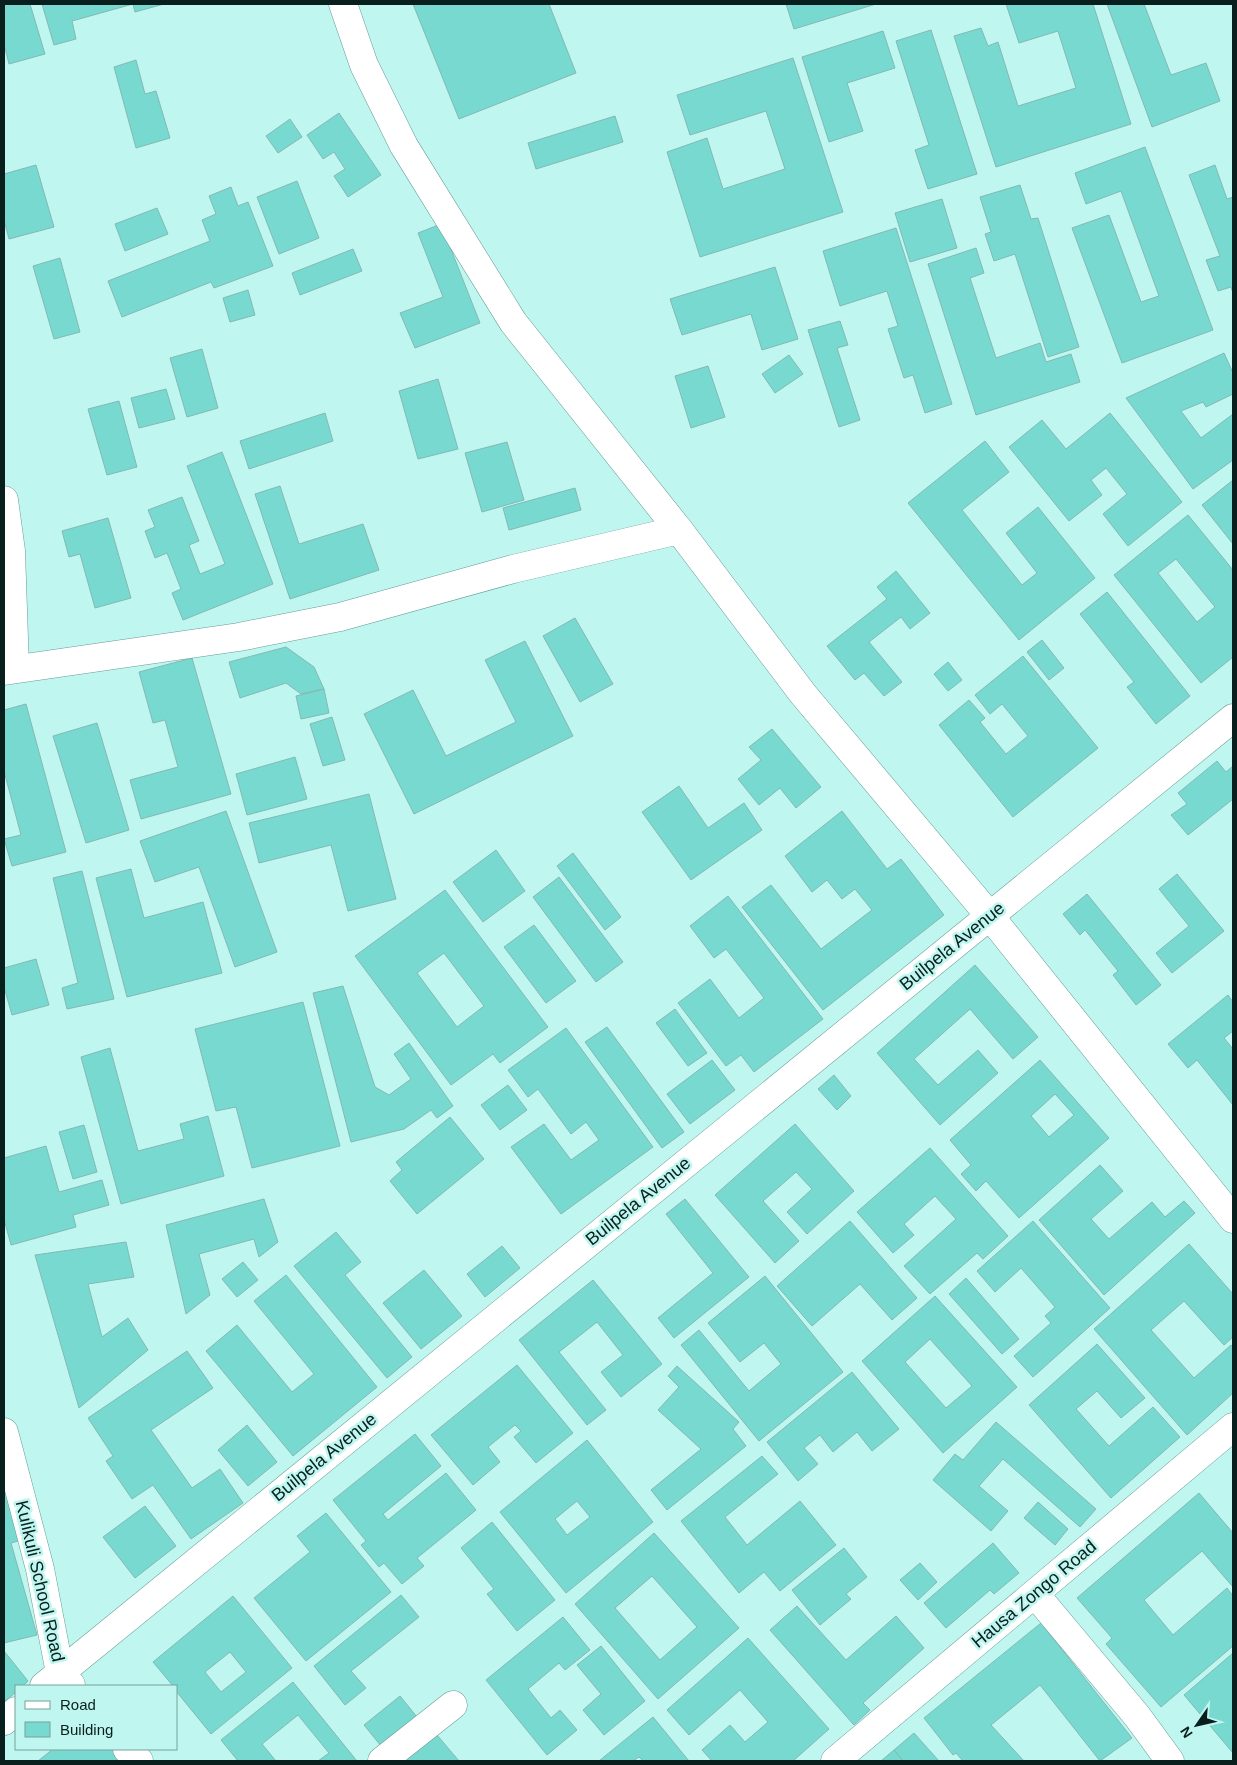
<svg xmlns="http://www.w3.org/2000/svg" width="1237" height="1765" font-family="Arial,sans-serif">
  <rect width="100%" height="100%" fill="#bff7f0"/>
  <!-- building -->
  <g fill="#77d9cf" stroke="#83b9b4" fill-rule="evenodd">
    <polygon points="4,4 30,4 45,54 9,64 4,44"/>
    <polygon points="42,4 164,4 135,12 133,4 72,21 76,39 54,45"/>
    <polygon points="413,4 549,4 576,73 459,119"/>
    <polygon points="786,4 876,4 794,29"/>
    <polygon points="1006,4 1093,4 1131,124 996,167 954,36 981,28 988,46 998,42 1018,106 1076,88 1058,31 1019,43"/>
    <polygon points="1107,4 1144,4 1171,75 1206,63 1220,101 1152,127"/>
    <polygon points="931,30 977,174 928,189 915,150 929,145 896,41"/>
    <polygon points="883,31 895,68 847,83 863,131 829,142 802,57"/>
    <polygon points="793,58 843,212 700,257 667,152 707,138 723,189 785,169 766,111 690,135 677,95"/>
    <polygon points="136,60 145,94 156,91 170,138 136,148 114,67"/>
    <polygon points="339,113 381,175 348,197 334,176 345,169 334,152 323,159 307,135"/>
    <polygon points="615,116 623,142 536,169 528,143"/>
    <polygon points="290,119 302,137 278,153 266,136"/>
    <polygon points="1145,147 1213,330 1122,363 1072,228 1109,215 1141,302 1159,296 1121,191 1086,204 1075,173"/>
    <polygon points="36,165 54,227 9,239 4,220 4,174"/>
    <polygon points="1215,165 1227,199 1233,197 1233,293 1231,287 1218,291 1206,260 1220,256 1189,175"/>
    <polygon points="297,181 319,238 279,254 257,197"/>
    <polygon points="1020,185 1031,219 1038,218 1079,347 1048,357 1015,254 994,261 985,234 991,232 980,197"/>
    <polygon points="231,187 238,206 248,202 273,266 214,288 211,282 122,317 108,281 210,241 202,220 216,214 209,196"/>
    <polygon points="942,199 957,248 910,262 895,213"/>
    <polygon points="157,208 168,234 125,251 115,224"/>
    <polygon points="441,224 480,323 415,348 400,313 443,297 418,233"/>
    <polygon points="896,228 952,404 925,413 913,375 904,378 888,329 898,326 887,291 840,306 823,251"/>
    <polygon points="976,248 984,273 970,278 996,358 1040,343 1046,362 1071,354 1080,382 976,415 928,264"/>
    <polygon points="353,249 362,271 300,295 292,273"/>
    <polygon points="60,258 80,332 54,339 33,266"/>
    <polygon points="775,267 798,339 762,350 751,314 682,335 670,299"/>
    <polygon points="248,290 255,315 230,322 223,298"/>
    <polygon points="840,321 848,345 837,348 860,420 839,427 808,330"/>
    <polygon points="202,349 218,408 187,417 170,358"/>
    <polygon points="1224,353 1233,373 1233,394 1206,407 1203,402 1181,411 1201,438 1233,414 1233,460 1193,489 1126,398"/>
    <polygon points="789,355 803,374 775,393 762,374"/>
    <polygon points="708,366 725,417 691,428 675,376"/>
    <polygon points="438,379 458,449 418,459 399,391"/>
    <polygon points="166,389 175,419 139,428 131,398"/>
    <polygon points="119,401 137,467 107,475 88,409"/>
    <polygon points="325,413 333,441 249,469 240,441"/>
    <polygon points="1110,413 1182,502 1128,546 1103,514 1127,494 1106,468 1091,480 1102,495 1069,521 1009,447 1042,420 1066,449"/>
    <polygon points="985,441 1009,472 962,510 1022,585 1037,573 1006,533 1038,507 1095,578 1019,640 908,503"/>
    <polygon points="507,442 524,500 482,512 465,453"/>
    <polygon points="222,452 273,584 183,620 172,593 181,589 167,553 155,558 145,531 155,527 148,510 182,497 199,541 189,545 200,574 225,564 187,466"/>
    <polygon points="1233,480 1233,544 1202,505"/>
    <polygon points="280,486 299,544 363,524 379,570 290,599 255,494"/>
    <polygon points="575,488 581,510 509,530 503,508"/>
    <path d="M 1188,515 L 1233,570 L 1233,657 L 1201,683 L 1114,575 ZM 1176,559 L 1215,607 L 1197,622 L 1158,573 Z"/>
    <polygon points="108,518 131,598 95,608 80,554 69,557 62,531"/>
    <polygon points="896,571 930,613 910,629 901,617 869,642 902,682 884,696 864,673 855,680 827,646 887,599 877,587"/>
    <polygon points="1107,592 1190,696 1156,724 1127,687 1134,682 1080,614"/>
    <polygon points="575,618 613,684 580,702 543,636"/>
    <polygon points="1042,640 1064,668 1049,680 1027,652"/>
    <polygon points="525,641 573,736 414,814 364,714 413,690 446,756 516,722 485,660"/>
    <polygon points="286,647 314,667 324,689 301,694 286,683 240,698 229,662"/>
    <polygon points="1023,656 1098,748 1013,817 939,725 969,700 985,718 980,722 1006,754 1028,736 1002,704 990,714 975,695"/>
    <polygon points="192,658 231,794 141,819 130,780 178,767 165,720 153,723 139,672"/>
    <polygon points="948,662 962,680 948,691 934,674"/>
    <polygon points="324,689 329,713 301,719 296,696"/>
    <polygon points="26,704 66,852 12,866 4,839 21,835 4,771 4,710"/>
    <polygon points="332,717 345,760 323,766 310,724"/>
    <polygon points="97,723 129,830 86,843 53,736"/>
    <polygon points="772,729 821,787 796,808 780,788 759,805 738,779 761,760 749,747"/>
    <polygon points="295,757 307,799 247,815 236,774"/>
    <polygon points="1217,761 1226,772 1233,766 1233,799 1188,835 1171,815 1187,804 1178,793"/>
    <polygon points="679,786 708,828 744,803 762,830 691,880 642,812"/>
    <polygon points="369,794 396,899 348,911 331,845 259,863 249,823"/>
    <polygon points="226,811 277,952 235,967 199,867 155,882 140,841"/>
    <polygon points="842,811 887,869 901,859 944,915 823,1010 742,907 771,885 821,949 872,910 855,889 842,899 827,880 812,892 785,856"/>
    <polygon points="496,850 525,891 483,922 453,882"/>
    <polygon points="573,853 621,917 605,930 557,866"/>
    <polygon points="131,869 144,918 203,902 222,973 127,997 96,878"/>
    <polygon points="82,871 114,999 67,1009 62,988 78,983 53,878"/>
    <polygon points="1177,874 1224,931 1172,973 1156,953 1189,926 1159,889"/>
    <polygon points="559,877 623,962 596,982 533,897"/>
    <path d="M 445,890 L 548,1027 L 500,1063 L 493,1054 L 451,1085 L 355,956 ZM 444,953 L 484,1006 L 457,1027 L 417,973 Z"/>
    <polygon points="1087,894 1161,985 1136,1005 1113,975 1118,971 1085,930 1080,935 1063,914"/>
    <polygon points="728,896 823,1019 754,1072 741,1055 726,1066 678,1003 710,979 739,1018 764,998 726,949 714,958 690,926"/>
    <polygon points="534,925 576,981 546,1003 504,947"/>
    <polygon points="36,959 49,1005 12,1015 4,987 4,968"/>
    <polygon points="975,965 1038,1037 1013,1059 970,1009 914,1059 938,1085 978,1050 998,1073 940,1125 877,1053"/>
    <polygon points="343,986 375,1087 389,1095 411,1079 394,1054 409,1043 453,1106 437,1118 431,1110 404,1129 351,1142 313,993"/>
    <polygon points="1228,995 1233,1002 1233,1031 1224,1038 1233,1049 1233,1105 1197,1060 1188,1068 1168,1044"/>
    <polygon points="303,1002 340,1146 252,1168 236,1107 216,1111 195,1029"/>
    <polygon points="675,1009 707,1053 688,1066 656,1023"/>
    <polygon points="607,1027 684,1132 662,1148 585,1042"/>
    <polygon points="566,1028 653,1147 561,1214 511,1147 544,1124 571,1160 599,1140 586,1122 571,1134 538,1089 528,1097 508,1070"/>
    <polygon points="110,1048 138,1151 184,1139 180,1124 208,1116 224,1176 121,1204 81,1057"/>
    <polygon points="712,1060 735,1090 690,1124 667,1094"/>
    <path d="M 1040,1060 L 1109,1138 L 1019,1218 L 986,1181 L 976,1191 L 961,1174 L 971,1165 L 950,1140 ZM 1055,1094 L 1074,1115 L 1049,1137 L 1031,1116 Z"/>
    <polygon points="834,1075 851,1096 837,1110 818,1089"/>
    <polygon points="508,1085 527,1110 500,1130 481,1105"/>
    <polygon points="450,1117 484,1159 417,1214 390,1181 402,1170 396,1162"/>
    <polygon points="795,1124 854,1191 807,1234 787,1212 812,1189 796,1172 763,1201 799,1241 775,1263 715,1195"/>
    <polygon points="84,1125 97,1172 73,1179 59,1132"/>
    <polygon points="46,1146 59,1192 102,1180 109,1205 73,1215 76,1227 11,1245 4,1219 4,1158"/>
    <polygon points="930,1148 1008,1236 983,1259 977,1253 930,1294 904,1266 956,1219 935,1196 904,1224 914,1235 893,1253 857,1212"/>
    <polygon points="1100,1165 1123,1191 1091,1219 1109,1239 1152,1202 1165,1217 1184,1201 1195,1213 1104,1295 1039,1220"/>
    <polygon points="264,1199 278,1242 259,1257 254,1239 199,1254 210,1295 186,1314 166,1225"/>
    <polygon points="685,1199 749,1277 674,1338 658,1318 713,1273 666,1214"/>
    <polygon points="850,1221 917,1298 892,1320 860,1284 812,1326 777,1286"/>
    <polygon points="1033,1221 1110,1308 1033,1377 1014,1356 1051,1323 1045,1316 1055,1307 1021,1268 995,1292 977,1271"/>
    <polygon points="336,1232 361,1262 345,1275 412,1357 387,1378 294,1266"/>
    <polygon points="126,1242 134,1277 88,1284 102,1337 128,1318 148,1350 79,1408 35,1255"/>
    <polygon points="1189,1244 1233,1294 1233,1337 1224,1345 1184,1301 1151,1330 1194,1378 1231,1345 1233,1347 1233,1393 1187,1435 1094,1329"/>
    <polygon points="502,1246 520,1268 485,1297 467,1274"/>
    <polygon points="243,1262 258,1280 237,1297 222,1279"/>
    <polygon points="424,1270 462,1316 421,1349 383,1303"/>
    <polygon points="286,1275 377,1387 293,1456 206,1351 237,1325 292,1392 314,1374 254,1301"/>
    <polygon points="765,1276 843,1372 759,1441 681,1345 699,1330 749,1391 781,1364 764,1343 740,1362 708,1323"/>
    <polygon points="966,1278 1019,1339 1002,1354 949,1294"/>
    <polygon points="593,1280 662,1364 621,1397 601,1372 623,1355 597,1322 559,1352 606,1410 587,1425 519,1340"/>
    <path d="M 935,1296 L 1017,1387 L 943,1453 L 862,1361 ZM 930,1339 L 972,1386 L 946,1408 L 905,1362 Z"/>
    <polygon points="1097,1344 1145,1398 1121,1418 1097,1391 1076,1409 1109,1446 1153,1407 1180,1437 1111,1498 1029,1405"/>
    <polygon points="187,1351 213,1388 151,1430 192,1488 220,1469 243,1503 191,1539 153,1485 132,1499 106,1461 113,1456 88,1418"/>
    <polygon points="517,1365 573,1433 536,1463 514,1437 521,1431 515,1425 488,1447 500,1462 473,1485 431,1435"/>
    <polygon points="677,1366 739,1422 733,1429 746,1446 667,1510 651,1490 701,1449 658,1410 679,1387 668,1376"/>
    <polygon points="852,1372 899,1429 872,1451 857,1432 833,1452 820,1435 804,1448 818,1464 798,1481 767,1442"/>
    <polygon points="996,1422 1096,1509 1080,1527 1003,1459 979,1486 1008,1511 991,1531 933,1480 955,1454 963,1460"/>
    <polygon points="247,1425 277,1462 248,1486 218,1450"/>
    <polygon points="415,1434 441,1466 383,1514 388,1520 446,1473 476,1510 417,1558 424,1566 402,1584 384,1563 379,1567 361,1545 366,1541 333,1500"/>
    <path d="M 587,1440 L 653,1522 L 566,1593 L 500,1512 ZM 577,1501 L 590,1517 L 567,1535 L 555,1519 Z"/>
    <polygon points="762,1456 778,1474 725,1517 747,1545 800,1501 836,1545 780,1591 764,1572 739,1593 681,1521"/>
    <polygon points="4,1484 26,1539 11,1543 37,1635 4,1643"/>
    <polygon points="1199,1493 1233,1533 1233,1587 1202,1551 1144,1600 1173,1635 1227,1588 1233,1596 1233,1646 1161,1707 1106,1644 1112,1638 1077,1598"/>
    <polygon points="1038,1502 1068,1529 1055,1545 1024,1518"/>
    <polygon points="145,1506 176,1546 135,1578 103,1537"/>
    <polygon points="326,1513 391,1592 306,1661 254,1598 310,1552 297,1536"/>
    <polygon points="492,1522 555,1600 517,1631 487,1594 494,1589 461,1548"/>
    <path d="M 654,1533 L 739,1628 L 658,1699 L 575,1604 ZM 652,1576 L 697,1627 L 660,1660 L 615,1608 Z"/>
    <polygon points="993,1543 1019,1573 994,1594 990,1590 946,1628 924,1603"/>
    <polygon points="844,1548 867,1577 846,1594 851,1599 820,1625 792,1590"/>
    <polygon points="920,1563 937,1582 918,1600 900,1580"/>
    <polygon points="401,1595 419,1617 351,1671 366,1688 345,1705 314,1666"/>
    <path d="M 233,1596 L 292,1668 L 211,1734 L 176,1691 L 176,1686 L 173,1686 L 153,1662 ZM 230,1652 L 246,1672 L 221,1692 L 205,1672 Z"/>
    <polygon points="797,1606 846,1660 896,1616 924,1648 863,1703 870,1710 854,1725 770,1630"/>
    <polygon points="563,1617 590,1650 565,1670 559,1663 528,1689 551,1718 560,1710 577,1730 547,1755 486,1680"/>
    <polygon points="1041,1623 1132,1738 1100,1761 1040,1685 991,1725 1024,1761 963,1761 956,1753 953,1755 924,1718"/>
    <polygon points="748,1638 829,1729 793,1761 712,1761 702,1750 730,1725 745,1742 768,1722 740,1690 689,1735 667,1710"/>
    <polygon points="601,1646 645,1701 604,1735 583,1710 601,1694 577,1665"/>
    <polygon points="4,1651 28,1681 23,1686 16,1686 16,1692 4,1702"/>
    <polygon points="1233,1653 1233,1753 1184,1695"/>
    <polygon points="293,1682 357,1761 318,1761 329,1753 298,1715 262,1744 276,1761 238,1761 221,1740"/>
    <polygon points="400,1696 417,1717 381,1746 364,1725"/>
    <polygon points="653,1717 689,1761 643,1761 639,1757 633,1761 599,1761"/>
    <polygon points="914,1733 939,1761 903,1761 894,1750"/>
    <polygon points="437,1735 459,1761 405,1761"/>
    <polygon points="53,1749 112,1749 122,1761 38,1761"/>
    <polygon points="894,1750 903,1761 881,1761"/>
  </g>
  <g fill="none" stroke-linecap="round" stroke-linejoin="round">
    <defs>
      <g id="minor">
        <polyline points="343,4 364,65 404,146 513,322 679,530 803,694 989,915 1233,1219"/>
        <polyline points="4,500 11,551 15,668"/>
        <polyline points="4,671 239,637 340,617 513,569 679,530"/>
        <polyline points="4,1432 40,1569 60,1673 71,1685"/>
        <polyline points="1035,1594 1137,1716 1170,1761"/>
        <polyline points="44,1686 1233,718"/>
        <polyline points="4,1721 16,1711"/>
        <polyline points="127,1749 139,1761"/>
        <polyline points="382,1761 453,1705"/>
        <polyline points="835,1761 1233,1427"/>
      </g>
    </defs>
    <!-- minor casing -->
    <use href="#minor" stroke="#679c97" stroke-width="29"/>
    <!-- minor -->
    <use href="#minor" stroke="#fff" stroke-width="28"/>
  </g>
  <g text-anchor="middle" dominant-baseline="central" stroke-width="5" stroke-linejoin="round" paint-order="stroke">
    <!-- street labels -->
    <g font-size="18" fill="#091f1d" stroke="#bff7f0">
      <text transform="translate(952 946) rotate(-39)">Builpela Avenue</text>
      <text transform="translate(638 1201) rotate(-39)">Builpela Avenue</text>
      <text transform="translate(324 1457) rotate(-39)">Builpela Avenue</text>
      <text transform="translate(40 1581) rotate(77)">Kulikuli School Road</text>
      <text transform="translate(1034 1594) rotate(-40)">Hausa Zongo Road</text>
    </g>
  </g>
  <!-- border -->
  <rect width="1237" height="1765" fill="none" stroke="#091f1d" stroke-width="10"/>
  <!-- legend -->
  <rect x="15" y="1685" width="162" height="65" fill="#bff7f0" stroke="#76a19c"/>
  <rect x="25" y="1701" width="25" height="8" fill="#ffffff" stroke="#76a19c"/>
  <text x="60" y="1710" font-size="15" fill="#091f1d">Road</text>
  <rect x="25" y="1722" width="25" height="15" fill="#77d9cf" stroke="#76a19c"/>
  <text x="60" y="1735" font-size="15" fill="#091f1d">Building</text>
  <!-- north arrow -->
  <g transform="translate(1197 1725) rotate(236)" stroke="#bff7f0" stroke-width="4" paint-order="stroke">
  <path d="M0-4L9 19L0 12L-9 19Z" fill="#091f1d"/>
  <text y="-8" font-size="14" font-weight="bold" text-anchor="middle" fill="#091f1d">N</text>
  </g>
</svg>
